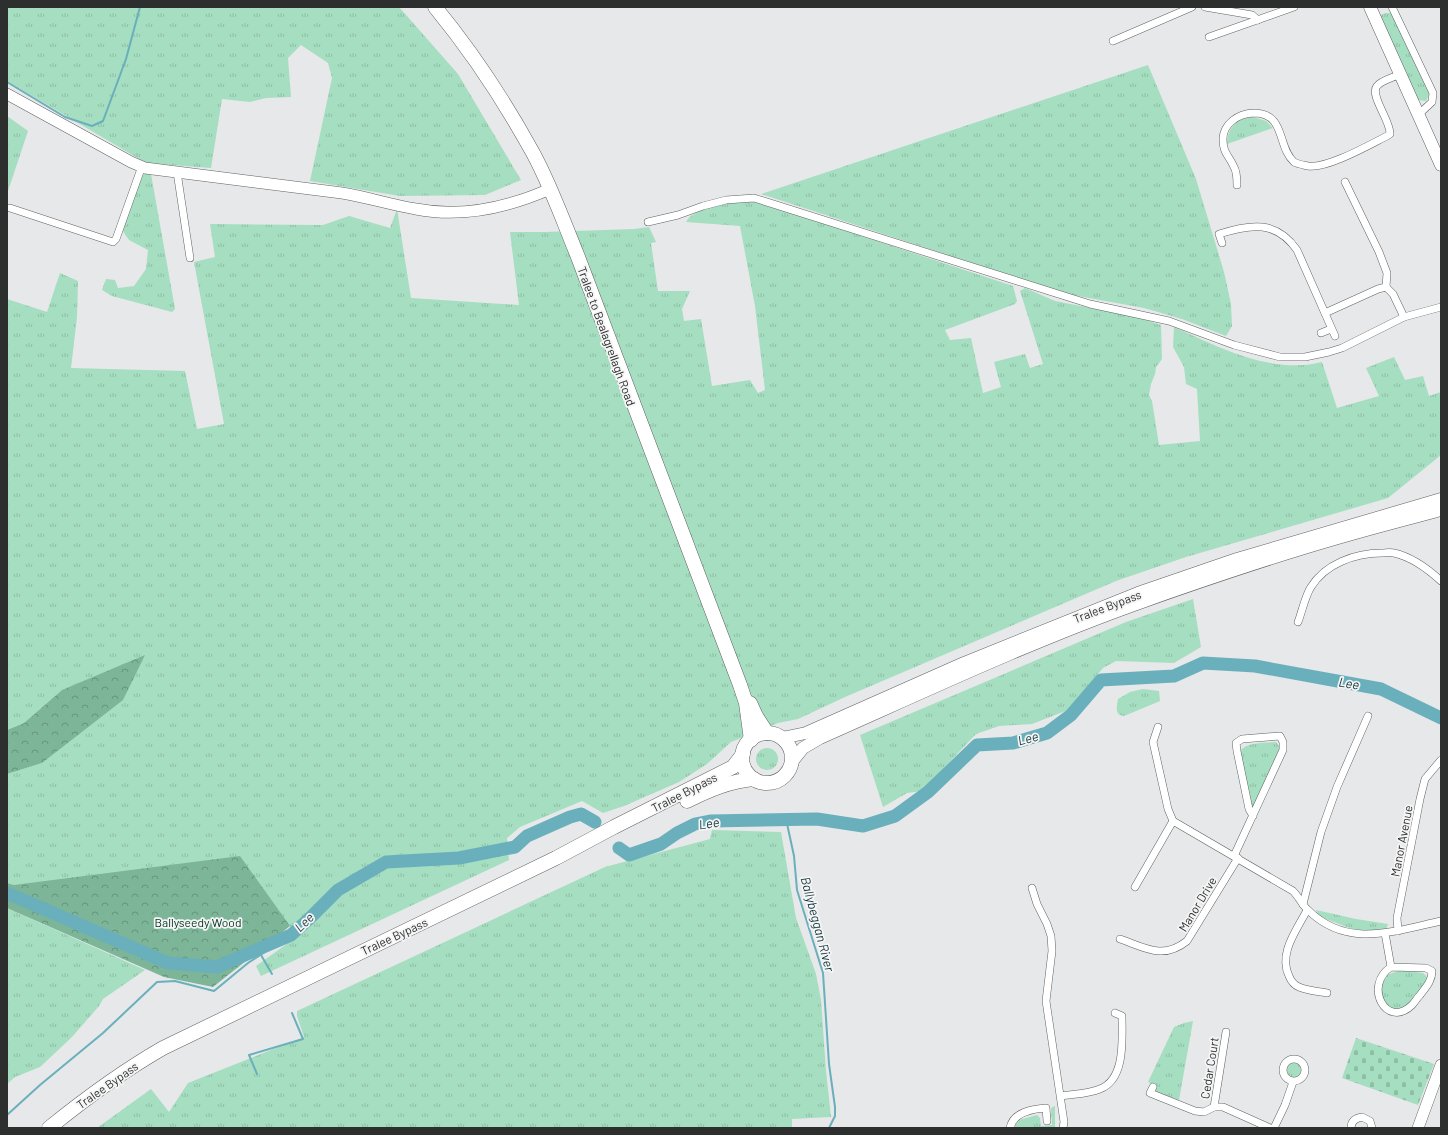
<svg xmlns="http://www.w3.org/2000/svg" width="1448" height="1135" font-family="Barlow,sans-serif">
  <defs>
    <pattern id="grass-tufts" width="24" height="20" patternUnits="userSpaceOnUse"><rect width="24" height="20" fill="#a5dec0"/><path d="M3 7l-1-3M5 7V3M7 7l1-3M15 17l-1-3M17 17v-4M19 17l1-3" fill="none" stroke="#8ebfa5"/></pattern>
    <pattern id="forest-crowns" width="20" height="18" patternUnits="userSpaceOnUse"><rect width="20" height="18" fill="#7cb598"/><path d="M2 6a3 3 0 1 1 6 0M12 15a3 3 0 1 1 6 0" fill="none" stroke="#66947c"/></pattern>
    <pattern id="cemetery-stones" width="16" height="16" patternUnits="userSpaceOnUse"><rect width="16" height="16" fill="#a5dec0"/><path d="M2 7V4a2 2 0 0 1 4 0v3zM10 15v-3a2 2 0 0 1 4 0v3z" fill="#8ebfa5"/></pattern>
  </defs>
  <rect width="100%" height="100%" fill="#e7e8e9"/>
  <!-- grass -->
  <g fill="url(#grass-tufts)">
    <polygon points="7,7 399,7 458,74 521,180 485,195 400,196 310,181 332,78 328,63 301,45 288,58 291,97 266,98 250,102 222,99 211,168 146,163 7,81"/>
    <polygon points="1386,13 1391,13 1429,93 1429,95 1426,101 1418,100 1378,16"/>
    <polygon points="1148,65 1196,179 1224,272 1231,304 1232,326 1226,336 1182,319 1144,308 1067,294 761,194"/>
    <polygon points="7,116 28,131 7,194"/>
    <path d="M 1253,117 L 1266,121 L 1273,128 L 1227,144 C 1227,128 1237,118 1253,117 Z"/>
    <polygon points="145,173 151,174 175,309 172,312 112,296 102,290 106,279 115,280 118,288 134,286 146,269 148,250 129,240 122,230 139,179"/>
    <path d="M 756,201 L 1013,286 L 1017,301 L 1015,304 L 945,330 L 950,340 L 971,338 L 983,393 L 1001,387 L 994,362 L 1025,354 L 1030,368 L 1043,364 L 1020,291 L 1025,288 L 1055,301 L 1137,317 L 1161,325 L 1162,359 L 1156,367 L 1155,374 L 1151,384 L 1149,395 L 1152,401 L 1159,445 L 1200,441 L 1197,389 L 1186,384 L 1184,367 L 1173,347 L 1174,327 C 1214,345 1258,368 1303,365 C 1309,365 1316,363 1322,362 L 1337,408 L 1379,396 L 1366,368 L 1394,357 L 1405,380 L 1423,376 L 1429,396 L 1441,392 L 1441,455 L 1388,498 L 1186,557 L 1116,581 L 845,697 L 798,719 L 778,723 L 731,742 L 707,764 L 679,782 L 624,806 L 603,813 L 582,801 L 520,827 L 507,838 L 509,860 L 261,976 L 256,966 L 295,938 L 290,926 L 14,885 L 7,883 L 7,774 L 42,763 L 62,690 L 24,723 L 7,730 L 7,299 L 47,312 L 60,273 L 78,281 L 77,317 L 71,368 L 185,371 L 197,429 L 224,424 L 194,262 L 215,257 L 210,224 L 323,225 L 349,216 L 390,228 L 397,209 L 411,298 L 519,305 L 510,232 L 545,232 L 634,229 L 649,227 L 656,242 L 651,243 L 658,291 L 690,291 L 682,309 L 684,321 L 701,319 L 712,386 L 750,380 L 758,393 L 765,390 L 755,306 L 740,226 L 686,222 C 693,206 739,202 756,201 Z"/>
    <polygon points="1193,599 1201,647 1174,663 1116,661 1103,668 1068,710 1032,724 999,726 976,734 922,791 907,793 883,807 860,735 1126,622"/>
    <path d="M 1143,689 L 1159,691 L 1160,701 L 1124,716 C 1114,715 1117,706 1118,699 L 1130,692 Z"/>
    <path d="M 1276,742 L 1280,747 L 1257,802 L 1253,806 L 1251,805 L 1240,751 C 1247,742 1265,743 1276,742 Z"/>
    <circle cx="767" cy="759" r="11"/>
    <polygon points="712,830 781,832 796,918 816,974 821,1000 826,1071 831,1117 792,1119 792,1128 97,1128 151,1089 169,1112 188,1083 304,1037 297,1016 297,1011 605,867 710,839"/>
    <polygon points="7,908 145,970 103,999 99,1006 72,1037 40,1067 15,1077 7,1084"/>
    <polygon points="1316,910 1356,919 1388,924 1386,930 1366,932 1352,929 1321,917 1318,915"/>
    <path d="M 1401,970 L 1423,973 L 1427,977 C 1425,984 1420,989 1415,995 C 1413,998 1410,1002 1407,1005 C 1392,1019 1371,994 1386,976 C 1390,973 1396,972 1401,970 Z"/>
    <polygon points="1193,1021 1179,1100 1156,1092 1155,1091 1157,1086 1148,1082 1174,1027 1184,1023"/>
    <circle cx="1294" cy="1070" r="7"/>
    <polygon points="1055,1106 1055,1128 1016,1128 1015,1125 1019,1120 1037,1115 1040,1118 1041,1126 1052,1125 1051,1108"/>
  </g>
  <!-- forest -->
  <g fill="url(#forest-crowns)">
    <polygon points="145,655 123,700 42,763 7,774 7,730 24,723 62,690"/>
    <polygon points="240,856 290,926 213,987 164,977 7,908 7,883 14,885"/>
  </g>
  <!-- cemetery -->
  <polygon fill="url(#cemetery-stones)" points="1356,1038 1434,1064 1418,1105 1342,1078"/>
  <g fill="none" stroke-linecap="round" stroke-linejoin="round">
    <!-- stream -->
    <g stroke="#69b0bc" stroke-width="2">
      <polyline points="7,82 65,117 92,126 103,121 126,59 140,7"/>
      <polyline points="786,819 794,856 797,890 823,973 829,1064 835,1107 835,1116 829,1128"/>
      <polyline points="261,955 272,974"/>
      <polyline points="257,1074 249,1055 303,1039 292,1013"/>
      <polyline points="7,1115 40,1085 103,1033 157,982 175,981 214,991 248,963 291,935"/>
    </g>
    <!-- river -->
    <g stroke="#69b0bc" stroke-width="13">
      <polyline points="619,848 629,855 661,844 677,833 695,824 710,821 817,819 863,826 895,816 928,792 977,745 1013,743 1047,733 1071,715 1101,680 1174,676 1203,663 1255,666 1381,689 1441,718"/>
      <polyline points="7,893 168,963 217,967 291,935 310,918 338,890 386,862 459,858 515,847 527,836 570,817 581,814 595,822"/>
    </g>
    <defs>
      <g id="street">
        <polyline points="1205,7 1252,15 1258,20"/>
        <polyline points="1392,7 1433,93 1432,102 1418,115"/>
        <polyline points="1209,37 1294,7"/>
        <polyline points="1113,41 1192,7"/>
        <polyline points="177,172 190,258"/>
        <polyline points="1345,182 1379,252 1387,273 1386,287"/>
        <path d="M 1237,185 C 1237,179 1237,172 1234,167 C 1229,155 1223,154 1223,139 C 1223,132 1227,125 1232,121 C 1239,115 1246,113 1255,113 C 1286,114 1277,147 1294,162 C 1297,164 1304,165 1308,166 C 1327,169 1369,145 1387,136 L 1390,134 C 1391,121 1369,95 1377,86 C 1382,80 1393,78 1400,74"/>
        <polyline points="10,208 113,242 116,239 142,166"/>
        <polyline points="648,222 678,215 703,206 726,200 754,198 1090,304 1169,321 1234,345 1280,357 1305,357 1329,352 1342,348 1404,317 1441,307"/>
        <path d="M 1222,243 L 1219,234 C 1251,224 1276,220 1297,250 L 1335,336"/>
        <polyline points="1325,313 1378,289 1386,287 1393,294 1404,317"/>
        <polyline points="1321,333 1331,329"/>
        <path d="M 1298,622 C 1302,612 1305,596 1311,587 C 1325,564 1355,553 1382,553 C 1386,553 1390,552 1394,553 C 1412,557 1428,569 1441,581"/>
        <path d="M 1158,727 L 1153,742 L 1168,809 L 1173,821 L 1293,891 C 1299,897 1302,905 1308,910 C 1347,949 1394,931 1441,921"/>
        <polyline points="1234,856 1283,750 1283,742 1280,736 1242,739 1236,743 1237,751 1249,809 1253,816"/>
        <polyline points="1135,887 1173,821"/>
        <polyline points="1032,888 1037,904 1047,924 1051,936 1052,951 1046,1001 1064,1122 1063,1128"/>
        <polyline points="1303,904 1321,832 1337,787 1368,716"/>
        <path d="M 1307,910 C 1297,930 1278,953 1289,976 C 1291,981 1294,985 1299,987 C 1308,991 1318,991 1327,993"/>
        <polyline points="1398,931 1397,918 1420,799 1425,779 1441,760"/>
        <path d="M 1385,933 L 1391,967 C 1363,985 1386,1030 1412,1005 C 1415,1002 1417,998 1420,995 C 1426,987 1432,981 1432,971 L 1426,968 L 1391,967"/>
        <path d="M 1120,939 C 1146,948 1163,960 1187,941 L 1238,858"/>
        <circle cx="1294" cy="1070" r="11"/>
        <polyline points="1153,1087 1150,1093 1195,1111 1204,1112 1214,1107 1223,1107 1270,1128"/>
        <path d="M 1061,1096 C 1073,1094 1088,1094 1100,1089 C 1126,1079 1122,1038 1122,1016 L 1115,1013"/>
        <polyline points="1214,1107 1226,1032"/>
        <path d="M 1010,1128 C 1013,1112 1032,1109 1046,1108 L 1047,1121"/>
        <polyline points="1274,1128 1285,1105 1293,1082"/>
        <path d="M 1351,1128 C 1351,1121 1356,1118 1362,1117 L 1370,1121 L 1372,1128"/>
      </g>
      <g id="secondary">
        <path d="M 7,94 L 131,162 L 145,168 L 342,193 C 367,197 391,205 416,209 C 461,218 509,207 550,189"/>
        <polyline points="1418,1128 1441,1065"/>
      </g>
      <g id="primary">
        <polyline points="1370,7 1441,165"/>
        <polyline points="782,738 806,733 964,663 1138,593 1237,559 1441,499"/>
        <path d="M 791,763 L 803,748 L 820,738 C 926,691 1032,641 1142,602 C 1207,579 1272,557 1338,538 C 1372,528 1407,519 1441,510"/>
      </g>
      <g id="highway">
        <path d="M 435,7 C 472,52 505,102 533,153 C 551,186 564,223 578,257 L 740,685 L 746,703 L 751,740"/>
        <polyline points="750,703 756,716 767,733"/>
        <circle cx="767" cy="758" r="25"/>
        <path d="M 687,801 C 709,790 730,781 754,779"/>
        <path d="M 49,1128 C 86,1098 123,1071 163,1048 L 556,858 L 614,827 L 733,767 L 743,754"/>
      </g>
    </defs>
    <!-- street casing -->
    <use href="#street" stroke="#606162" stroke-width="8"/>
    <!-- secondary casing -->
    <use href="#secondary" stroke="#606162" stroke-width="12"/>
    <!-- primary casing -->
    <use href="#primary" stroke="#606162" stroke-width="13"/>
    <!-- highway casing -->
    <use href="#highway" stroke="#606162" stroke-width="15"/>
    <!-- street -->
    <use href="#street" stroke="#fff" stroke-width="7"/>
    <!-- secondary -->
    <use href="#secondary" stroke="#fff" stroke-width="11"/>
    <!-- primary -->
    <use href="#primary" stroke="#fff" stroke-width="12"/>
    <!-- highway -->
    <use href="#highway" stroke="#fff" stroke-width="14"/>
  </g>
  <g text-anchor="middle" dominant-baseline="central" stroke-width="3.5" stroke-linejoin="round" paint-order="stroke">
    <!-- street labels -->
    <g font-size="12" fill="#2d2e2e" stroke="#f5f5f6">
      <text transform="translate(607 336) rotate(70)">Tralee to Bealagrellagh Road</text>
      <text transform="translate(1107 606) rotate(-21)">Tralee Bypass</text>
      <text transform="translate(684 792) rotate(-27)">Tralee Bypass</text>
      <text transform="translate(1401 841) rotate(-79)">Manor Avenue</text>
      <text transform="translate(1197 904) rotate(-59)">Manor Drive</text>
      <text transform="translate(394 936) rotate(-25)">Tralee Bypass</text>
      <text transform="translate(1209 1068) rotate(-81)">Cedar Court</text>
      <text transform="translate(107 1085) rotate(-35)">Tralee Bypass</text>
    </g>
    <!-- park labels -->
    <g font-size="12" fill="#00321f" stroke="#f5f5f6">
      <text x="198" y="922">Ballyseedy Wood</text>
    </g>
    <!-- water labels -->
    <g font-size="13" font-style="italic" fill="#13363c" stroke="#f5f5f6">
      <text transform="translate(1349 683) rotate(10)">Lee</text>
      <text transform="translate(1028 738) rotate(-15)">Lee</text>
      <text transform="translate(709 823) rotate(-8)">Lee</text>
      <text transform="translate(304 922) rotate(-44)">Lee</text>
      <text transform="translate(818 924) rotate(75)">Ballybeggan River</text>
    </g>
  </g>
  <!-- border -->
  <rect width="1448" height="1135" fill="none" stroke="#2d2e2e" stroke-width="16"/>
</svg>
